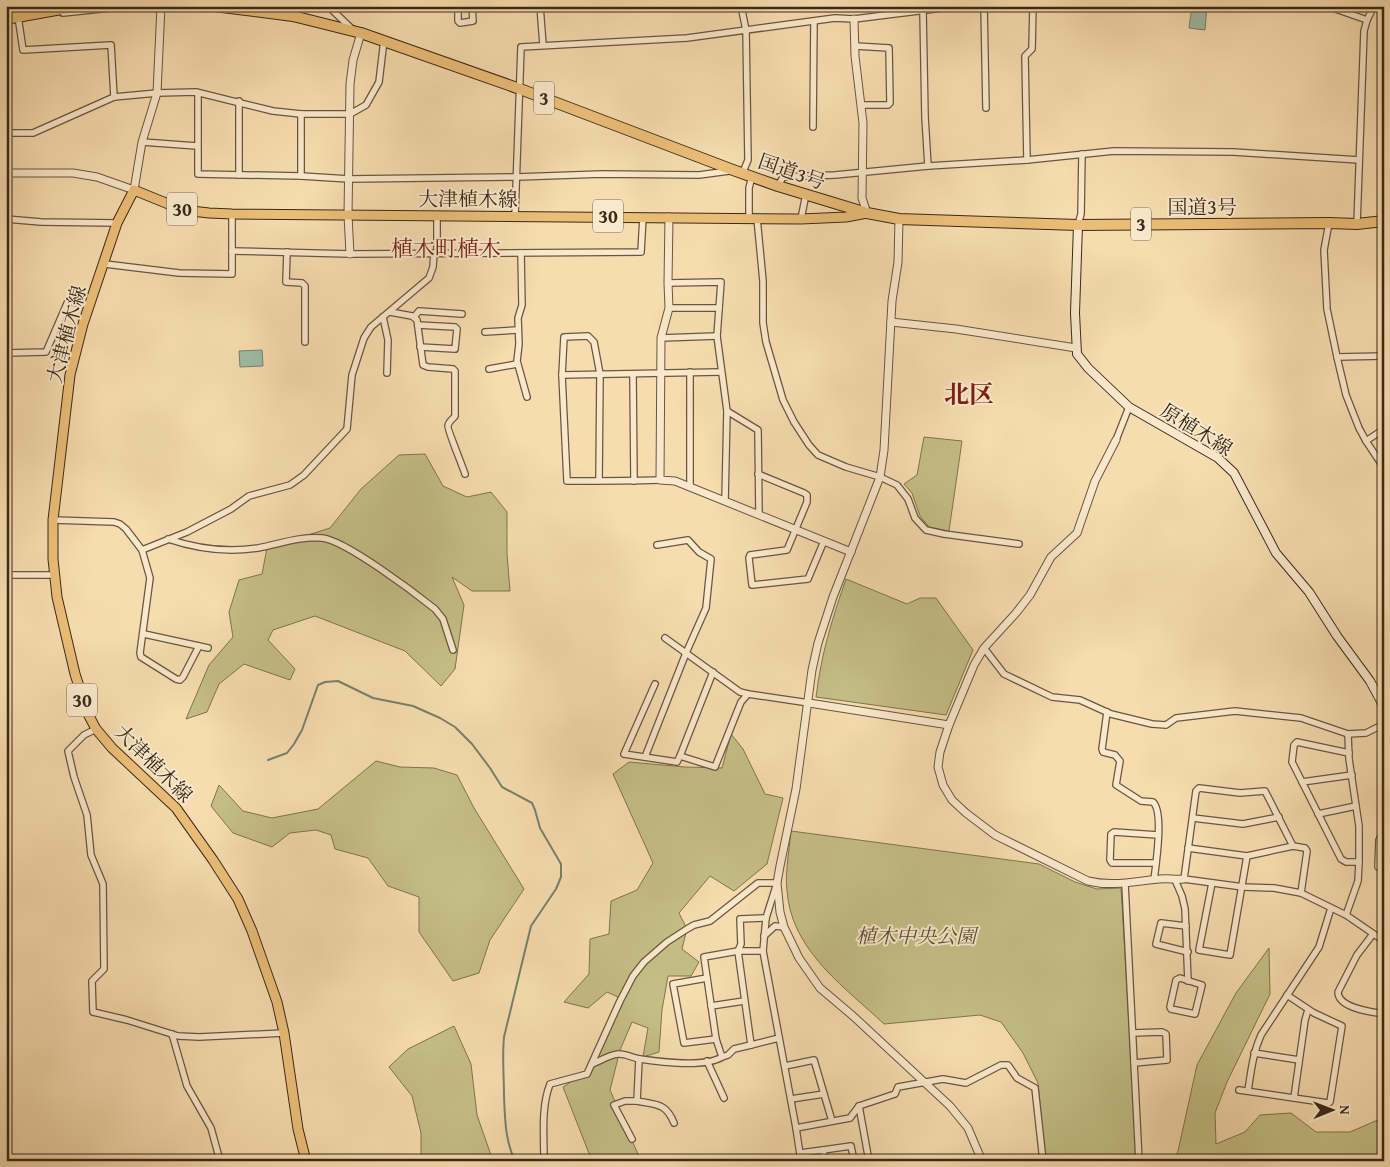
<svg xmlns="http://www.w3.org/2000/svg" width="1390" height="1167" font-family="'Gentium Book Plus','Noto Serif JP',serif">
  <rect width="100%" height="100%" fill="#f6dcaf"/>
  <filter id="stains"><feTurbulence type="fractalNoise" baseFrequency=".004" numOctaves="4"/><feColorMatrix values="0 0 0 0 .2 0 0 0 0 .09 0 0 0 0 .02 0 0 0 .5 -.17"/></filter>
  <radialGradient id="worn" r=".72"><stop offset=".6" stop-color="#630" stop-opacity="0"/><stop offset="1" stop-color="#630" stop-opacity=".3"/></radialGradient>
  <!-- green -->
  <g fill="#c4be85" stroke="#7f7450">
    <polygon points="924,437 962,441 949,531 929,527 920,516 912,493 904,484 917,475"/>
    <polygon points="425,454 443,486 467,497 491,492 507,512 507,554 510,591 472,591 452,577 464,605 455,669 441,686 405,651 315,616 273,630 268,640 295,669 290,680 244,664 219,684 207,712 186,719 209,665 233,637 229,612 239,580 262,574 267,548 330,528 361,489 399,455"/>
    <path d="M 846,579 L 907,604 L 920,598 L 936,598 L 973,650 L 946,715 L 816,697 C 821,655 832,619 846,579 Z"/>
    <polygon points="731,734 743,749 765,794 783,798 767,864 734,891 710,876 679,913 687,929 682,949 699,962 691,976 668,976 662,1010 659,1052 643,1057 648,1028 632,1022 620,1050 610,1090 641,1161 592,1161 563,1087 586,1072 599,1050 618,997 607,992 588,1008 564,1002 589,974 590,939 609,934 611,901 637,890 653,863 613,774 629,762 685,767 722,768"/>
    <polygon points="376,761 400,767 434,768 457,775 474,808 524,889 490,940 479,973 453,981 419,932 419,897 388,886 368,858 335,849 331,835 316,830 290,833 272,847 233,833 211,806 219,785 243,811 272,818 318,809"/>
    <path d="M 791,831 L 1039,864 L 1075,882 L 1097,889 L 1121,888 L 1137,1161 L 1045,1161 L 1038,1083 L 1023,1053 L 1001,1022 L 980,1015 L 884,1024 C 847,989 796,954 788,899 C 784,876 789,853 791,831 Z"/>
    <polygon points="1269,948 1270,994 1227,1082 1215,1113 1216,1144 1245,1132 1260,1115 1291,1113 1316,1132 1350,1132 1380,1119 1384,1120 1384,1161 1174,1161 1178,1151 1197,1065 1236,993"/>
    <polygon points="454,1026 471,1064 477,1115 493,1161 421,1161 421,1133 412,1096 389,1067 408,1049"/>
  </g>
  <!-- water -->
  <g fill="#9ebca5" stroke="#76816d">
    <polygon points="1192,6 1207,6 1205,30 1189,28"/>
    <polygon points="262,350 263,366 240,367 239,351"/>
  </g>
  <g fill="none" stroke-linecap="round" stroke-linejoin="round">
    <!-- stream -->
    <path stroke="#76816d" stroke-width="2" d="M 268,760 L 287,753 L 294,744 L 302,730 L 318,685 L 325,682 L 338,681 L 373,698 L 413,706 L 440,718 L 455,727 L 472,744 L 490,768 L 502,787 L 532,803 L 535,810 L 540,828 L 561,864 L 561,877 L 556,889 L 531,926 L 504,1037 C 502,1057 504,1076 504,1096 C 505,1119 505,1140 515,1161"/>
    <defs>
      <g id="minor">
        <polyline points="328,6 352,29"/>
        <polyline points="414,6 429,6"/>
        <polyline points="458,6 458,21 460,23 473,21 472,6"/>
        <polyline points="540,6 543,45"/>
        <polyline points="741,6 746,30 748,160 743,172"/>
        <polyline points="984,6 986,108"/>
        <polyline points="1327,6 1367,20"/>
        <polyline points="923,11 925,117 928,166"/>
        <polyline points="63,13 130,6"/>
        <polyline points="18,16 23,50 111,45 114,97"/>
        <polyline points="855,46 889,48 890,103 888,105 862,105"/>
        <polyline points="198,93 198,174 301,176 349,179 517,177 602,174 699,175 729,171"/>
        <polyline points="239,101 239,175"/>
        <polyline points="813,127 814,21"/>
        <polyline points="6,133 33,133 114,97 157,93 196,92 273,111 301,114 350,114 366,105 379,82 384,40"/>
        <polyline points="142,142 197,146"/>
        <polyline points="1027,160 1025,56 1032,49 1033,6"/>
        <polyline points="301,176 301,114"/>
        <polyline points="778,186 783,177 835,175 928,166 1027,160 1114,151 1233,152 1359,160"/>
        <polyline points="437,216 437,253"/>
        <polyline points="515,216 521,47 687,38 835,18 854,19 959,6"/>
        <polyline points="749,218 749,188 752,176"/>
        <polyline points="757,218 763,281 763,323 766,342 783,400 794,422 809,445 818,455 846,467 880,477 897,485 908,499 915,518 926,530 944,534 1019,544"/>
        <polyline points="6,219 41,222 117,223"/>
        <polyline points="801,219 806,194"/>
        <polyline points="1329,223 1324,250 1327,309 1337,357 1346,395 1359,428 1366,441 1384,468"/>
        <polyline points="1357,224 1364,31 1367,20 1374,6"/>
        <polyline points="1078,225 1081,214 1082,154"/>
        <polyline points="232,251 350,254 641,252 643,217"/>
        <polyline points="287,252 286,282 302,283 305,286 305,342"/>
        <polyline points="521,253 522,305 518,318 519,344 517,361 527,397"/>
        <polyline points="105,264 179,273 232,274 232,214"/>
        <polyline points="668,283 721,282 717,336 727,411"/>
        <polyline points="669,308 719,308"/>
        <path d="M 390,312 L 412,316 L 417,320 L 423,365 L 428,367 L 453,369 L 455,371 L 455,416 C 453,419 448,422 448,426 C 447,429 463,467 465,474"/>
        <polyline points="383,317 388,340 387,373"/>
        <polyline points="414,317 419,311 462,314"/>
        <polyline points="418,325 455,327 457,329 455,349 420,347"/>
        <polyline points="485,332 518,330"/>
        <polyline points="661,338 717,336"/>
        <polyline points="6,353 46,352 68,301 90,305"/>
        <polyline points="1337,357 1384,356"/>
        <polyline points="489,369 517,364"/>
        <polyline points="690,372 690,487"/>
        <polyline points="633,374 634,481"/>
        <polyline points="562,375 720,372"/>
        <polyline points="1116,440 1129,407"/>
        <polyline points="1366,441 1384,429"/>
        <polyline points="758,474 804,493 807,495 807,502 787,550 750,555 749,558 752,585 808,579 824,541"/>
        <path d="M 599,481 L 600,374 L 594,342 L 588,336 L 564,337 L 562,375 L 567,481 C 598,481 629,481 660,480"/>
        <polyline points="725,501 727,411 758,430 759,515"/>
        <polyline points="53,520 114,522 120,524 126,529 142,550 187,532 231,509 249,496 290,485 304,475 347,429 352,375 364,338 371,327 429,278 433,267 434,253"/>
        <path d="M 168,539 C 198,549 227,553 258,548 C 279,544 301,536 322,538 C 345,540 415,593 435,609 L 443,619 L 453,650"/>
        <polyline points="142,550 150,578 140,653 141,657 176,679 180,680 183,677 199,646"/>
        <polyline points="6,575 54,575 54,573"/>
        <polyline points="144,634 208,648"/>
        <polyline points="665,638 740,692 748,694 809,703"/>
        <polyline points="984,648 1004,674 1052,697 1080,700 1111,714 1152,724 1166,725 1176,718 1235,711 1301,718 1348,734 1366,733 1384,724"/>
        <polyline points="655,684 624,754 677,762 680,756 715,767 741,702 748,694"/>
        <path d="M 1107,712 L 1102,749 L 1103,752 L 1115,755 L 1120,761 L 1116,785 L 1141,801 L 1153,802 C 1164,812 1156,864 1154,880"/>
        <polyline points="96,729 84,735 68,751 74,777 87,815 91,855 103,884 104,969 92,981 93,1012 127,1020 178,1036 199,1037 284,1033"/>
        <polyline points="1349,753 1297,742 1294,745 1292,762 1341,859 1346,862 1359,862"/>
        <polyline points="680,756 713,672"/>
        <polyline points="645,757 686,653 706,608 711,559 699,552 688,540 657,545"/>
        <polyline points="1302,782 1352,775"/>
        <polyline points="1318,814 1356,806"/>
        <polyline points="1193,818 1243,824 1279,817"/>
        <polyline points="1384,837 1380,838 1379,840 1378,867 1380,868 1384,868"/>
        <polyline points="1293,846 1265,791 1240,793 1199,788 1196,791 1184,879 1243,887 1274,888 1301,893 1346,915 1384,941"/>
        <polyline points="1188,848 1247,856 1293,846 1305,848 1307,851 1301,893"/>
        <polyline points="1156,863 1112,863 1110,860 1111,834 1114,832 1158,835"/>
        <polyline points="1175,880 1182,896 1185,909 1188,981"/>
        <polyline points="1212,883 1199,950 1230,955 1247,856"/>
        <polyline points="1125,884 1139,1161"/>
        <polyline points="1346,915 1358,881 1359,862 1359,826 1349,759 1348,734"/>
        <polyline points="1186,926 1161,923 1156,944 1188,952"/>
        <path d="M 1373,934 L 1357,955 L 1338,992 C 1338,1008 1371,1012 1384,1014"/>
        <polyline points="764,936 775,926 784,927"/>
        <polyline points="707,978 673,984 684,1043 716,1039"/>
        <polygon points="1180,978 1202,985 1195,1014 1171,1009 1170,1007 1176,980"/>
        <polyline points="711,1006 744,1001"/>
        <polyline points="1133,1033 1162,1032 1166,1034 1167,1060 1134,1063"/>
        <polyline points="172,1034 187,1086 211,1128 220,1161"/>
        <polyline points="751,1045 779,1038"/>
        <polyline points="1254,1053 1299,1060"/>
        <polyline points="722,1057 728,1055 734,1049 751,1045 738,951 741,944 740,919 766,918"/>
        <polyline points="707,1061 724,1098"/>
        <path d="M 592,1064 C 600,1061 609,1055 618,1054 C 624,1053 633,1058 640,1059 C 661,1062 704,1068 722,1057 L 716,1039 L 704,957 L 738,951 L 763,951"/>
        <polyline points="785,1066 814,1060 832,1121"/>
        <polyline points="1239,1090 1328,1103 1330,1102 1342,1026 1314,1013 1287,995"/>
        <path d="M 1248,1091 C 1251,1071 1253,1053 1261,1035 L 1319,947 L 1331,908"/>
        <polyline points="1294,1098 1305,1020 1308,1010"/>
        <polyline points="791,1099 824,1094"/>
        <path d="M 637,1101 C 657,1105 666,1103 674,1123"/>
        <polyline points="859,1106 869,1161"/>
        <polyline points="796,1128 850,1118 859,1106 895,1094 898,1087 943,1079 966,1083 1001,1065 1008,1065 1017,1078 1035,1088 1043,1161"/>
        <polyline points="632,1139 614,1105 625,1101 637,1101 639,1059"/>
        <polyline points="823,1150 851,1146 854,1161"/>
        <polyline points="800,1153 823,1150 825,1161"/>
        <path d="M 544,1161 C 544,1136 541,1107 550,1084 L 587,1074 L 620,1001 L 633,976 L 644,962 L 667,942 L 687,929 L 694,925 L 710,921 L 758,883 L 777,883 L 766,918 L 763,951 L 796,1128 L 801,1161"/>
      </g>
      <g id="tertiary">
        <polyline points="854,19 855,56 863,123 862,198 867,213"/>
        <polyline points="6,173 73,173 97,177 134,190 142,142 157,93 161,6"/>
        <polyline points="669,217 668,283 669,308 661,338 660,480 675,481 851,552"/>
        <polyline points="899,219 898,262 892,301 884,450 880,477 833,597 818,643 812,670 796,789 780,866 777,883 780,912 784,927 799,958 820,988 853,1016 950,1106 968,1128 982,1161"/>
        <polyline points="350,254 348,215 350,84 353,60 361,33"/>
        <polyline points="891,322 956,329 1076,348"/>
        <path d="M 1116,440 L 1095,481 L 1077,533 L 1051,557 L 1030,595 L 1016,613 L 984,648 L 974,665 L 949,725 L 940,752 L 938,767 L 943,785 L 952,800 L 966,813 L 995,835 L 1088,881 C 1113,887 1135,881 1160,879 C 1168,878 1176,880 1184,879"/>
        <polyline points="809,703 949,725"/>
      </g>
      <polyline id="secondary" points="1078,225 1075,313 1077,354 1088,368 1129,407 1218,458 1234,473 1276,553 1309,592 1337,636 1370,681 1384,707"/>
      <polyline id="primary" points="306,1161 298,1129 284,1033 277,1002 252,931 238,899 213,860 176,808 112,748 96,729 88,714 75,674 57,597 53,559 53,520 70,375 83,324 117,223 134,190 183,210 209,213 232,214 801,219 846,217 867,213"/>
      <g id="trunk">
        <polyline points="214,6 293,16 361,33 520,89 733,170 778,186 867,213 899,219 1078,225 1329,223 1357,224 1384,221"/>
        <polyline points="6,19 78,6"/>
      </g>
    </defs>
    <!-- minor casing -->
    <use href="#minor" stroke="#69563f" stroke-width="8"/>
    <!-- tertiary casing -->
    <use href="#tertiary" stroke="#69563f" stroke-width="9"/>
    <!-- secondary casing -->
    <use href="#secondary" stroke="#3a291a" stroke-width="10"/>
    <!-- primary casing -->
    <use href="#primary" stroke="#3a291a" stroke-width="11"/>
    <!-- trunk casing -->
    <use href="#trunk" stroke="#3a291a" stroke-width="12"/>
    <!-- minor -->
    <use href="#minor" stroke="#f9e8cb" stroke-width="5.5"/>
    <!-- tertiary -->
    <use href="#tertiary" stroke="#f9e8cb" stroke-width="7"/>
    <!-- secondary -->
    <use href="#secondary" stroke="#f9e8cb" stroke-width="8"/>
    <!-- primary -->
    <use href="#primary" stroke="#ebbe78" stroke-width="9"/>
    <!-- trunk -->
    <use href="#trunk" stroke="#ebbe78" stroke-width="10"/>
  </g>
  <g text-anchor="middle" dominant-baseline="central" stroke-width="4" stroke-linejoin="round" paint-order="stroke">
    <!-- shield labels -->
    <g fill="#f9e8cb" stroke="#73624f" stroke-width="1">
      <rect x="534" y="81.5" width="20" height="33" rx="4"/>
      <rect x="167" y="192.5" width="30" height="33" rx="4"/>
      <rect x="593" y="199.5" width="30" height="33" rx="4"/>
      <rect x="1131" y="207.5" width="20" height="33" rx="4"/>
      <rect x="67" y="683.5" width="30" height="33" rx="4"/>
    </g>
    <g font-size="19" font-weight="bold" fill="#3a291a">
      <text x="544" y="98">3</text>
      <text x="182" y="209">30</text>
      <text x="608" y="216">30</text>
      <text x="1141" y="224">3</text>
      <text x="82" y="700">30</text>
    </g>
    <!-- street labels -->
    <g font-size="20" fill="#3a291a" stroke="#f9e8cb">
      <text transform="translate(792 171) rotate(19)">国道3号</text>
      <text x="468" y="198">大津植木線</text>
      <text x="1202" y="206">国道3号</text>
      <text transform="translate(66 334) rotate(-75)">大津植木線</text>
      <text transform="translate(1197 429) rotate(32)">原植木線</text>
      <text transform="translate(154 763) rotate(45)">大津植木線</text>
    </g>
    <!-- park labels -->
    <g font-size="20" font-style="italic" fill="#5c4e35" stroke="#f9e8cb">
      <text x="916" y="935">植木中央公園</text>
    </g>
    <!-- quarter labels -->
    <g font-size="22" fill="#7a1f14" stroke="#f9e8cb">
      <text x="446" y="248">植木町植木</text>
    </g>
    <!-- district labels -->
    <g font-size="25" font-weight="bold" fill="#7a1f14" stroke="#f9e8cb">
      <text x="969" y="394">北区</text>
    </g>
  </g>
  <!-- margin -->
  <rect width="1390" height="1167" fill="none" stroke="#f6dcaf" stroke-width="25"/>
  <rect x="8" y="8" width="1375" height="1152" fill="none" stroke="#3a291a" stroke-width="2.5"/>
  <rect x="12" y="12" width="1365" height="1142" fill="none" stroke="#3a291a"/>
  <!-- north arrow -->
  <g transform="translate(1332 1110) rotate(89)" stroke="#f9e8cb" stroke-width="4" paint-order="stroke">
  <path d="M0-4L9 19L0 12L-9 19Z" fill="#3a291a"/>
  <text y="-8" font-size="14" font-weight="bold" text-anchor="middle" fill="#3a291a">N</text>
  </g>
  <rect width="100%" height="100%" filter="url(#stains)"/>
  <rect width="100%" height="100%" fill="url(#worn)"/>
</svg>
